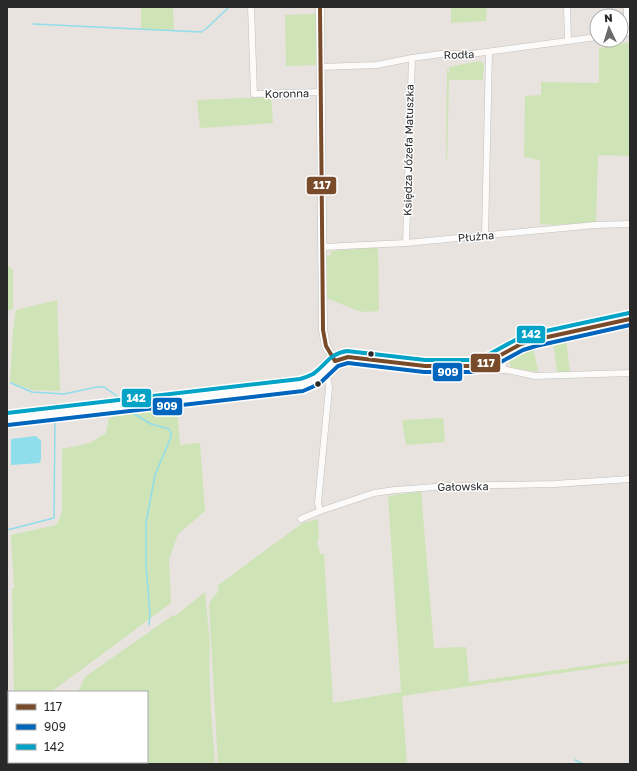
<svg xmlns="http://www.w3.org/2000/svg" width="637" height="771" font-family="'Golos Text',sans-serif">
  <rect width="100%" height="100%" fill="#e8e3de"/>
  <!-- green -->
  <g fill="#cee4b6">
    <polygon points="141,7 173,7 174,31 141,29"/>
    <polygon points="451,7 487,7 486,21 451,23"/>
    <polygon points="316,14 317,65 286,66 285,15"/>
    <polygon points="630,42 630,156 598,155 596,222 555,225 540,224 540,160 524,157 525,96 541,95 541,82 599,83 599,48"/>
    <polygon points="480,61 484,64 483,80 449,80 447,162 446,159 447,67 449,76 449,67"/>
    <polygon points="271,97 273,123 200,128 197,100"/>
    <polygon points="378,247 379,311 364,312 356,310 326,298 326,256 331,255 331,251"/>
    <polygon points="7,265 13,270 13,309 7,311"/>
    <polygon points="57,300 60,391 33,390 10,382 13,330 16,310"/>
    <polygon points="566,338 570,372 557,372 553,341"/>
    <polygon points="533,345 538,372 511,368 508,356"/>
    <polygon points="177,407 180,445 200,443 205,511 178,534 169,559 171,603 51,692 14,692 12,588 15,588 14,586 11,535 56,525 59,520 62,512 62,449 90,443 106,433 109,418 127,413"/>
    <polygon points="443,418 445,442 406,445 402,420"/>
    <polygon points="421,491 434,648 466,647 469,682 630,660 630,663 402,696 407,764 218,764 209,605 212,598 219,591 217,586 293,530 303,523 318,519 319,538 317,541 320,554 324,554 333,703 401,692 388,496"/>
    <polygon points="205,592 210,644 209,665 211,712 215,764 76,764 76,762 147,762 147,692 78,692 85,677 173,615 175,616"/>
  </g>
  <!-- water -->
  <polygon fill="#90ddeb" points="36,436 41,441 41,458 40,463 11,465 11,439"/>
  <g fill="none" stroke-linecap="round" stroke-linejoin="round">
    <!-- stream -->
    <g stroke="#90ddeb" stroke-width="1.5">
      <polyline points="33,24 201,32 207,28 229,7"/>
      <polyline points="11,383 32,392 64,394 97,387 104,387 124,401"/>
      <polyline points="61,418 128,410 151,424 169,429 171,433 171,437 155,475 146,523 146,566 150,614 149,625"/>
      <polyline points="25,422 44,420"/>
      <polyline points="7,530 54,518 55,419"/>
      <polyline points="575,760 583,764"/>
    </g>
    <defs>
      <g id="minor">
        <polyline points="251,7 254,94 321,92"/>
        <polyline points="567,7 568,41"/>
        <polyline points="627,7 627,33"/>
        <polyline points="321,67 377,65 412,58 441,54 471,54 597,37"/>
        <polyline points="485,235 489,52"/>
        <polyline points="406,243 412,58"/>
        <polyline points="323,247 406,243 595,225 630,224"/>
        <polyline points="499,356 503,365 503,370"/>
        <polyline points="472,367 483,369 507,370 535,376 630,373"/>
        <polyline points="320,511 318,503 329,388 328,380 322,374"/>
        <polyline points="301,519 320,511 374,493 395,490 449,486 554,484 630,479"/>
      </g>
      <g id="tertiary">
        <polyline points="320,7 323,330 326,346 335,361"/>
        <polyline points="7,419 302,385 316,379 335,361 341,358 348,357 425,366 471,366 486,363 521,344 534,340 630,319"/>
      </g>
    </defs>
    <!-- minor casing -->
    <use href="#minor" stroke="#c1c0c0" stroke-width="7"/>
    <!-- tertiary casing -->
    <use href="#tertiary" stroke="#c1c0c0" stroke-width="9"/>
    <!-- minor -->
    <use href="#minor" stroke="#fcfbfa" stroke-width="6"/>
    <!-- tertiary -->
    <use href="#tertiary" stroke="#fcfbfa" stroke-width="8"/>
    <defs>
      <g id="bus-1">
        <polyline points="320,7 323,330 326,346 335,361"/>
        <polyline points="335,361 348,357 425,366 471,366 486,363 521,344 534,340 630,319"/>
      </g>
      <polyline id="bus-2" points="8,425 303,391 319,384 338,366 348,363 424,372 472,372 488,369 523,350 536,346 630,325"/>
      <path id="bus-3" d="M 7,413 L 300,379 C 304,378 309,376 313,374 C 326,365 329,354 347,351 L 425,360 L 470,360 L 484,357 L 519,338 L 532,334 L 629,313"/>
    </defs>
    <!-- bus-1 casing -->
    <use href="#bus-1" stroke="#fff" stroke-width="7"/>
    <!-- bus-2 casing -->
    <use href="#bus-2" stroke="#fff" stroke-width="7"/>
    <!-- bus-3 casing -->
    <use href="#bus-3" stroke="#fff" stroke-width="7"/>
    <!-- bus-1 -->
    <use href="#bus-1" stroke="#7a4b2a" stroke-width="4"/>
    <!-- bus-2 -->
    <use href="#bus-2" stroke="#0065bd" stroke-width="4"/>
    <!-- bus-3 -->
    <use href="#bus-3" stroke="#02a3c6" stroke-width="4"/>
  </g>
  <!-- markers -->
  <g fill="#292929" stroke="#fff" stroke-width="1.5">
    <circle cx="371" cy="354" r="3.5"/>
    <circle cx="318" cy="384" r="3.5"/>
  </g>
  <g text-anchor="middle" dominant-baseline="central" stroke-width="3" stroke-linejoin="round" paint-order="stroke">
    <!-- street labels -->
    <g font-size="11" fill="#292929" stroke="#fff">
      <text transform="translate(459 54) rotate(-2)">Rodła</text>
      <text transform="translate(287 93) rotate(-1)">Koronna</text>
      <text transform="translate(408 150) rotate(-89)">Księdza Józefa Matuszka</text>
      <text transform="translate(476 236) rotate(-5)">Płużna</text>
      <text transform="translate(463 486) rotate(-1)">Gałowska</text>
    </g>
  </g>
  <g stroke="#fff" stroke-width="1.5">
    <rect x="306" y="176" width="31" height="19" rx="4" fill="#7a4b2a"/>
    <rect x="516" y="325" width="30" height="19" rx="4" fill="#02a3c6"/>
    <rect x="470" y="353" width="31" height="20" rx="4" fill="#7a4b2a"/>
    <rect x="432" y="362" width="31" height="20" rx="4" fill="#0065bd"/>
    <rect x="121" y="388" width="31" height="20" rx="4" fill="#02a3c6"/>
    <rect x="152" y="397" width="31" height="19" rx="4" fill="#0065bd"/>
  </g>
  <g font-size="11" text-anchor="middle" font-weight="bold" fill="#fff">
    <text x="322" y="189">117</text>
    <text x="531" y="338">142</text>
    <text x="486" y="367">117</text>
    <text x="448" y="376">909</text>
    <text x="136" y="402">142</text>
    <text x="167" y="410">909</text>
  </g>
  <!-- border -->
  <rect width="637" height="771" fill="none" stroke="#292929" stroke-width="16"/>
  <!-- legend -->
  <rect x="8" y="691" width="140" height="72" fill="#ffffff" stroke="#a9a9a9"/>
  <rect x="16" y="704" width="20" height="6" fill="#7a4b2a" stroke="#a9a9a9"/>
  <text x="44" y="711" font-size="12" fill="#292929">117</text>
  <rect x="16" y="724" width="20" height="6" fill="#0065bd" stroke="#a9a9a9"/>
  <text x="44" y="731" font-size="12" fill="#292929">909</text>
  <rect x="16" y="744" width="20" height="6" fill="#02a3c6" stroke="#a9a9a9"/>
  <text x="44" y="751" font-size="12" fill="#292929">142</text>
  <!-- north arrow -->
  <g transform="translate(609 28) rotate(356)"><circle r="19" fill="#ffffff" stroke="#a9a9a9"/>
  <path d="M0-3L7 15L0 10L-7 15Z" fill="#6c6a68"/>
  <text y="-6" font-size="11" font-weight="bold" text-anchor="middle" fill="#292929">N</text>
  </g>
</svg>
